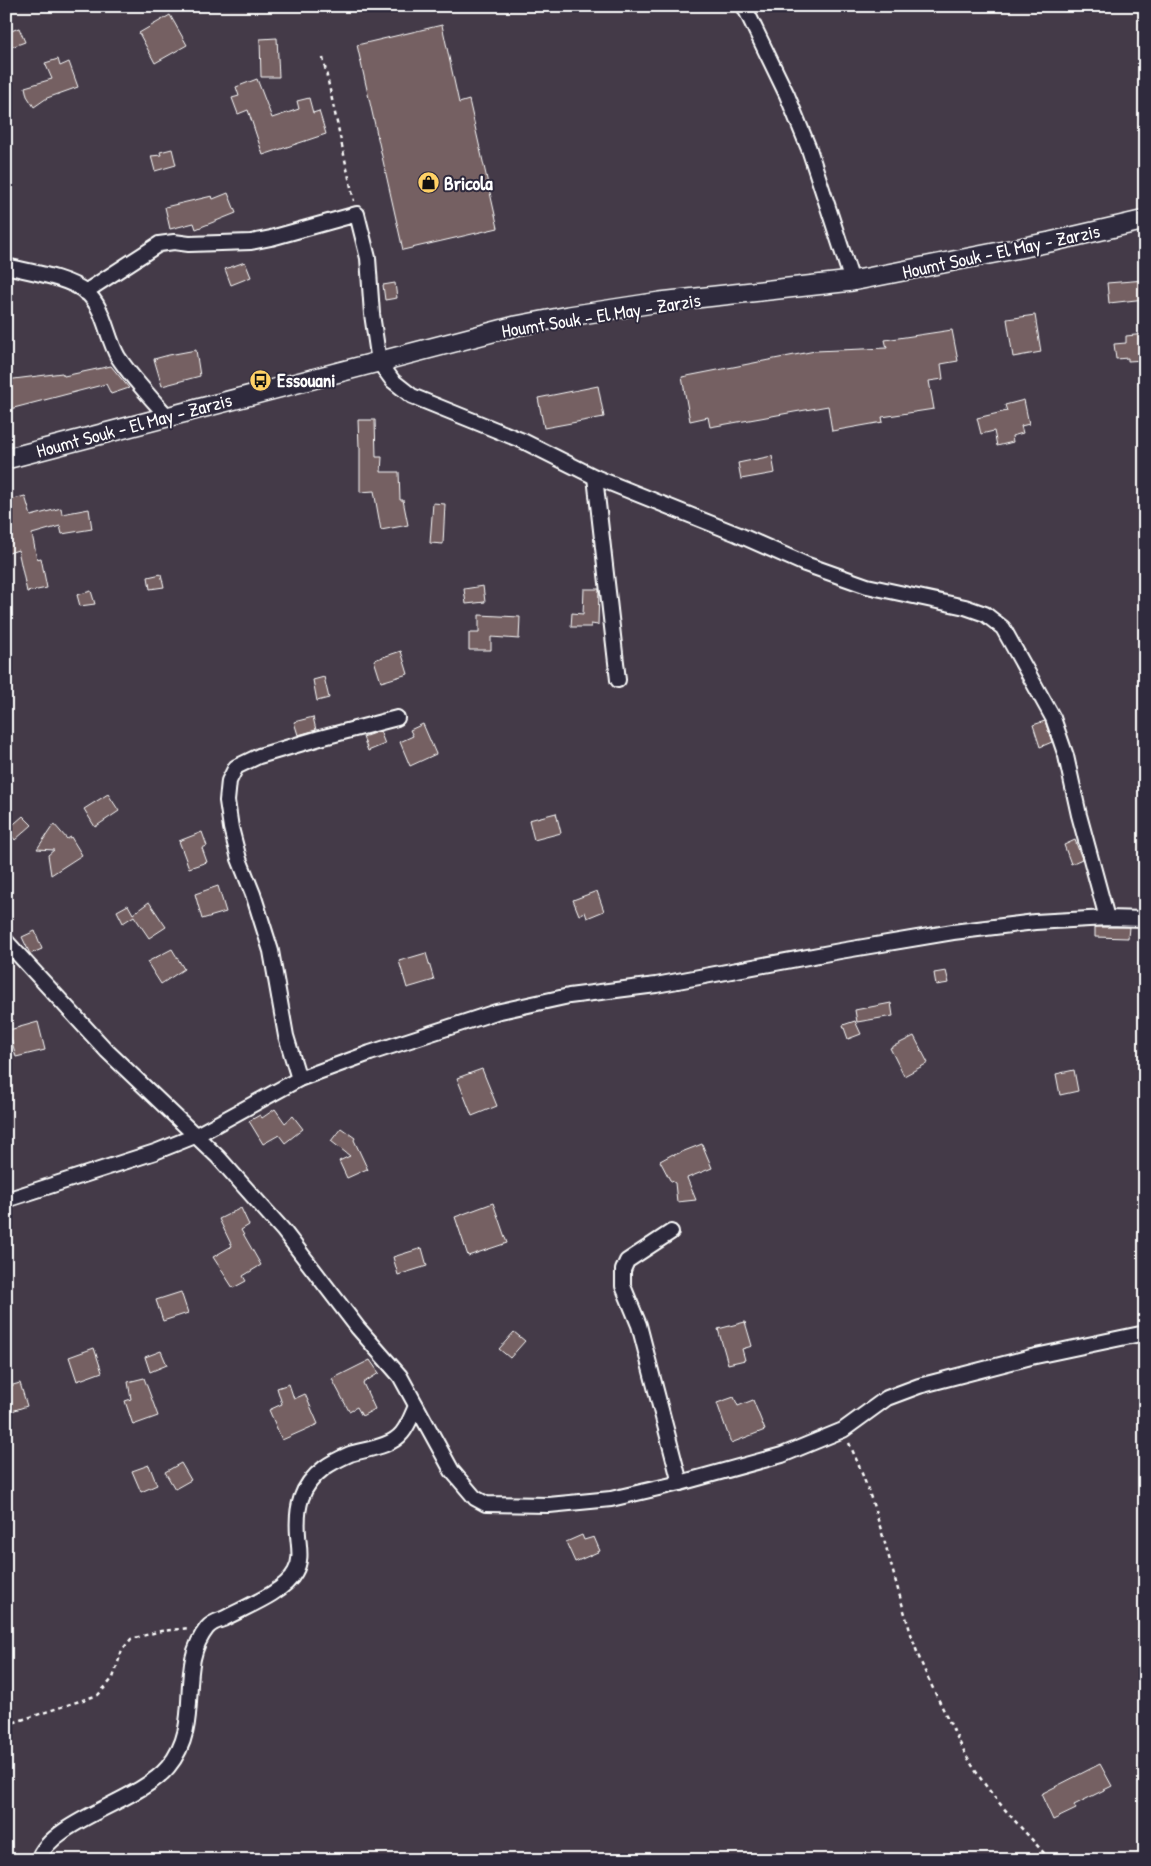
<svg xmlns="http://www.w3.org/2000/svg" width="1151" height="1866" font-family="'Patrick Hand',sans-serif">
  <rect width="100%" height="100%" fill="#443a48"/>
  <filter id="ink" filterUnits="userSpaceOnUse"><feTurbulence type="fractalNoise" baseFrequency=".02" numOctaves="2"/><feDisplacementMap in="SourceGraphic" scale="10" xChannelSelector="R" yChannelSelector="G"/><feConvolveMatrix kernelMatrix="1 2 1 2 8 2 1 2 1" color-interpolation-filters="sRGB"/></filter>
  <g filter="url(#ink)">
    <!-- building -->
    <g fill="#756162" stroke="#fff">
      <polygon points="170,15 187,45 155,63 139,33"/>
      <polygon points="442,25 459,103 469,100 498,228 403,250 357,45"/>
      <polygon points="19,28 25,42 6,49 6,33"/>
      <polygon points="277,38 279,77 261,77 260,39"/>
      <polygon points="58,59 60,66 69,62 78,87 47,98 34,107 27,96 25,87 52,79 45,63"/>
      <polygon points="257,79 272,118 299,109 297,101 309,98 313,113 319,111 326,134 263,155 248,110 238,114 232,98 239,96 236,87"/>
      <polygon points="172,149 176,165 155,171 151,156 161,155 160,152"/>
      <polygon points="228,193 236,213 196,229 194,223 170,229 165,207 212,196 213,199"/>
      <polygon points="245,262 251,277 231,285 225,269"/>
      <polygon points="1145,280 1145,299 1109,303 1107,283"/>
      <polygon points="395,283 397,298 385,300 383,285"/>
      <polygon points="1035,315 1041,352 1013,357 1007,319"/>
      <polygon points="952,330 958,361 941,364 943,379 929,381 934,409 882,417 883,422 832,431 828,406 710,427 708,417 690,421 682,377 815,351 887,348 885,340"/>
      <polygon points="1145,334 1145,360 1128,361 1128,358 1116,359 1114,344 1126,343 1126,336"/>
      <polygon points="196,350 200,376 162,386 154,359 169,355"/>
      <polygon points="111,366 129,388 111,394 106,384 6,410 6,380 62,373 64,376"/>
      <polygon points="598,386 604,417 544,428 538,398"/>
      <polygon points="1024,400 1029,424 1021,426 1023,433 1012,436 1013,442 997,446 994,431 981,434 977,418 1007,411 1005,405"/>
      <polygon points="358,420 375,420 376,457 382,457 381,472 399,472 400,500 403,500 408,525 381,530 374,491 360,492 360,447 359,447"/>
      <polygon points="772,456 775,473 741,479 738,463"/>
      <polygon points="25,496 31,516 61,508 62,514 89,509 92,529 62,534 60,526 32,534 37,559 41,558 47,588 27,592 18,550 6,554 6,501"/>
      <polygon points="433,503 445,504 443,544 430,543"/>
      <polygon points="161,574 164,587 150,589 148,577"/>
      <polygon points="483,586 485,602 466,604 464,589"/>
      <polygon points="584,589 599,589 598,625 591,624 591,627 571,627 572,613 583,614"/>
      <polygon points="91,591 95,604 80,606 77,595"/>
      <polygon points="479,615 520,617 519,639 491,637 491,650 469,650 469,633 479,633"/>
      <polygon points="401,651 408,674 381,682 374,660"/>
      <polygon points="324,677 329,698 317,701 313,680"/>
      <polygon points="313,717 316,730 298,735 294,722"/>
      <polygon points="1045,721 1052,742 1040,747 1033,725"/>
      <polygon points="423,724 436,754 410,766 400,742 413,736 410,730"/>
      <polygon points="380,731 385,744 368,751 363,737"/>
      <polygon points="108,794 119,811 95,827 84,809"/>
      <polygon points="556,813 561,833 534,840 529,820"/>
      <polygon points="23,816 32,825 15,840 7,830"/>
      <polygon points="54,824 67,839 71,837 82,855 51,875 48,855 54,850 37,849"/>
      <polygon points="202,832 207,846 202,848 207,862 189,868 179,841"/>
      <polygon points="1075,840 1082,859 1071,864 1064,845"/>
      <polygon points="218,886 226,912 202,919 195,894"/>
      <polygon points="597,891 604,911 587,918 585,912 579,915 573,900"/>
      <polygon points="149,902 166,927 149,938 134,916 123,923 117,911 128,905 133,914"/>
      <polygon points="1095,927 1129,927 1128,938 1095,937"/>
      <polygon points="35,931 42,949 30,954 22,937"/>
      <polygon points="172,949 184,969 161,984 147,962"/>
      <polygon points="426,953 434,980 407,988 399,961"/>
      <polygon points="946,971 949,983 936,985 934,973"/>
      <polygon points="891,1003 893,1016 857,1022 855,1010"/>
      <polygon points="855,1021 861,1034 848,1039 843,1025"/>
      <polygon points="38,1022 45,1050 16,1057 9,1030"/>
      <polygon points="914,1036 928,1063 904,1076 890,1048"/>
      <polygon points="482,1069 497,1106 472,1116 457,1078"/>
      <polygon points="1074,1070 1078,1091 1060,1095 1056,1074"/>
      <polygon points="275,1109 285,1123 293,1116 303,1129 285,1143 279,1135 263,1144 249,1121 260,1115 262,1118"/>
      <polygon points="341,1128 355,1138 354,1140 368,1170 367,1169 347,1178 339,1161 350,1156 331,1141"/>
      <polygon points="702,1144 712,1168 687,1178 696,1200 677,1202 675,1183 670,1180 660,1161 673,1154 674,1155"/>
      <polygon points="493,1203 507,1243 468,1256 455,1217"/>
      <polygon points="241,1208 249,1225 241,1230 261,1265 243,1276 246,1281 233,1288 213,1257 232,1246 219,1219"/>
      <polygon points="422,1248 427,1266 398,1275 393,1257"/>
      <polygon points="181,1292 188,1313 163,1321 156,1300"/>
      <polygon points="745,1322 752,1346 742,1349 745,1360 728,1364 718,1329"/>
      <polygon points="514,1332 525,1341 510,1358 499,1349"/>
      <polygon points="94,1348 102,1372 77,1381 69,1357"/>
      <polygon points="161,1351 167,1365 150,1372 145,1357"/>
      <polygon points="370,1360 379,1373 363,1383 375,1409 362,1416 357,1407 349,1411 332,1379"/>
      <polygon points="144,1378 158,1416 133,1425 125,1401 131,1399 128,1382"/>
      <polygon points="20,1383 27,1406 6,1413 6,1387"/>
      <polygon points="289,1384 294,1399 305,1394 318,1424 282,1440 269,1410 282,1404 277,1388"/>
      <polygon points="734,1397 738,1406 753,1400 765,1430 731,1443 717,1403"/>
      <polygon points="181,1463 191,1480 175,1489 165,1472"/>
      <polygon points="149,1465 157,1485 141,1492 132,1471"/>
      <polygon points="582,1535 584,1540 594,1537 600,1551 575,1562 566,1542"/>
      <polygon points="1100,1764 1112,1786 1074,1805 1076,1809 1053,1820 1041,1794"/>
    </g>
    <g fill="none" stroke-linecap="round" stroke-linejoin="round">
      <defs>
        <g id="street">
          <polyline points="744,6 787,95 809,149 852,281"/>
          <path d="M 6,266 C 30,272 67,277 86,292 C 105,308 106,336 118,357 C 132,378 150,397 167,416"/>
          <polyline points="85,292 159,244 174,242 189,244 251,242 271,238 357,214 368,258 372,314 379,362 393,381 412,396 523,441 595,477 737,534 805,564 867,586 965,607 985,614 1003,628 1053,718 1066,756 1079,815 1107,918"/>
          <polyline points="595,477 618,680"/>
          <polyline points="6,941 107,1051 218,1157 283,1230 358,1328 400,1376 452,1471 475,1498 486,1504 549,1505 611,1499 680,1483 782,1455 843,1430 887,1398 919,1386 1031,1357 1145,1333"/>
          <polyline points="299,1079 286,1036 271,951 253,894 239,859 231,828 227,801 229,781 236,767 259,756 320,738 397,718"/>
          <polyline points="6,1200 155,1152 195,1136 299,1079 370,1053 496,1012 569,996 656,985 840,951 953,932 1035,922 1107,918 1145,919"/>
          <polyline points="671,1232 627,1261 623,1270 623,1286 639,1325 680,1483"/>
          <path d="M 38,1860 C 52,1820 140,1801 168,1767 C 205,1723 175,1668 207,1628 C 210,1624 217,1621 223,1619 C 243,1608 284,1593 295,1572 C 302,1560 299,1548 298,1535 C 296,1508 300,1486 324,1468 C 332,1462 341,1458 350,1454 C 366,1449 391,1447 402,1433 C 408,1426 412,1415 416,1406"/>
        </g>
        <polyline id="secondary" points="6,459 516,326 569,316 660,302 852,281 1050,242 1145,220"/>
      </defs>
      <!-- street casing -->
      <use href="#street" stroke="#fff" stroke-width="18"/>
      <!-- secondary casing -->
      <use href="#secondary" stroke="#fff" stroke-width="22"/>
      <!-- path -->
      <g stroke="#fff" stroke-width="2.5" stroke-dasharray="4 4" stroke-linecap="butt">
        <polyline points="323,58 354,201"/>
        <path d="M 849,1443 C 880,1509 893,1581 916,1649 C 924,1672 936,1694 946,1715 C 957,1737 967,1759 981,1779 C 1001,1808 1027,1833 1050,1860"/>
        <polyline points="6,1725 98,1695 113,1678 122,1650 131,1639 161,1631 190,1628"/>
      </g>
      <!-- street -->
      <use href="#street" stroke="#2f2a3d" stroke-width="14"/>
      <!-- secondary -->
      <use href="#secondary" stroke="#2f2a3d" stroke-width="19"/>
    </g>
  </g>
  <!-- icons -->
  <defs>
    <symbol id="shop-disc" viewBox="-11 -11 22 22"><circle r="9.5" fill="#ffd166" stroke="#2f2a3d"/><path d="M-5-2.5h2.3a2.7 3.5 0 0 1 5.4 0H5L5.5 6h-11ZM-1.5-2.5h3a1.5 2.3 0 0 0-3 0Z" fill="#111"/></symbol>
    <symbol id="bus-disc" viewBox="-11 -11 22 22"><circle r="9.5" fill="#ffd166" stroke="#2f2a3d"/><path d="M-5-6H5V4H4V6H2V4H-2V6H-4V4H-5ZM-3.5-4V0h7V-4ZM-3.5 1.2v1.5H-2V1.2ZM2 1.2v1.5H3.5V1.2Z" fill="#111"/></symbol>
  </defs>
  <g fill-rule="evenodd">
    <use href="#shop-disc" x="416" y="170" width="25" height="25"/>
    <use href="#bus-disc" x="248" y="368" width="25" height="25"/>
  </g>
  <g text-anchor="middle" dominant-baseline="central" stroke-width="4" stroke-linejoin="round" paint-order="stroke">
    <!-- poi labels -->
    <g font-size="19" font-weight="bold" fill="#fff" stroke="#2f2a3d" text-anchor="start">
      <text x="444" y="183">Bricola</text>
      <text x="277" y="380">Essouani</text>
    </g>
    <!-- street labels -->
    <g font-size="19" fill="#fff" stroke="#2f2a3d">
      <text transform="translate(1001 251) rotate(-12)">Houmt Souk - El May - Zarzis</text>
      <text transform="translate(601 315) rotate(-9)">Houmt Souk - El May - Zarzis</text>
      <text transform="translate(134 425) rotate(-15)">Houmt Souk - El May - Zarzis</text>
    </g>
  </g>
  <!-- margin -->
  <rect width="1151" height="1866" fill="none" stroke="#2f2a3d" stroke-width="25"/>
  <rect x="12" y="12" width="1126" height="1841" fill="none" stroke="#fff" stroke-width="2" filter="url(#ink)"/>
</svg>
